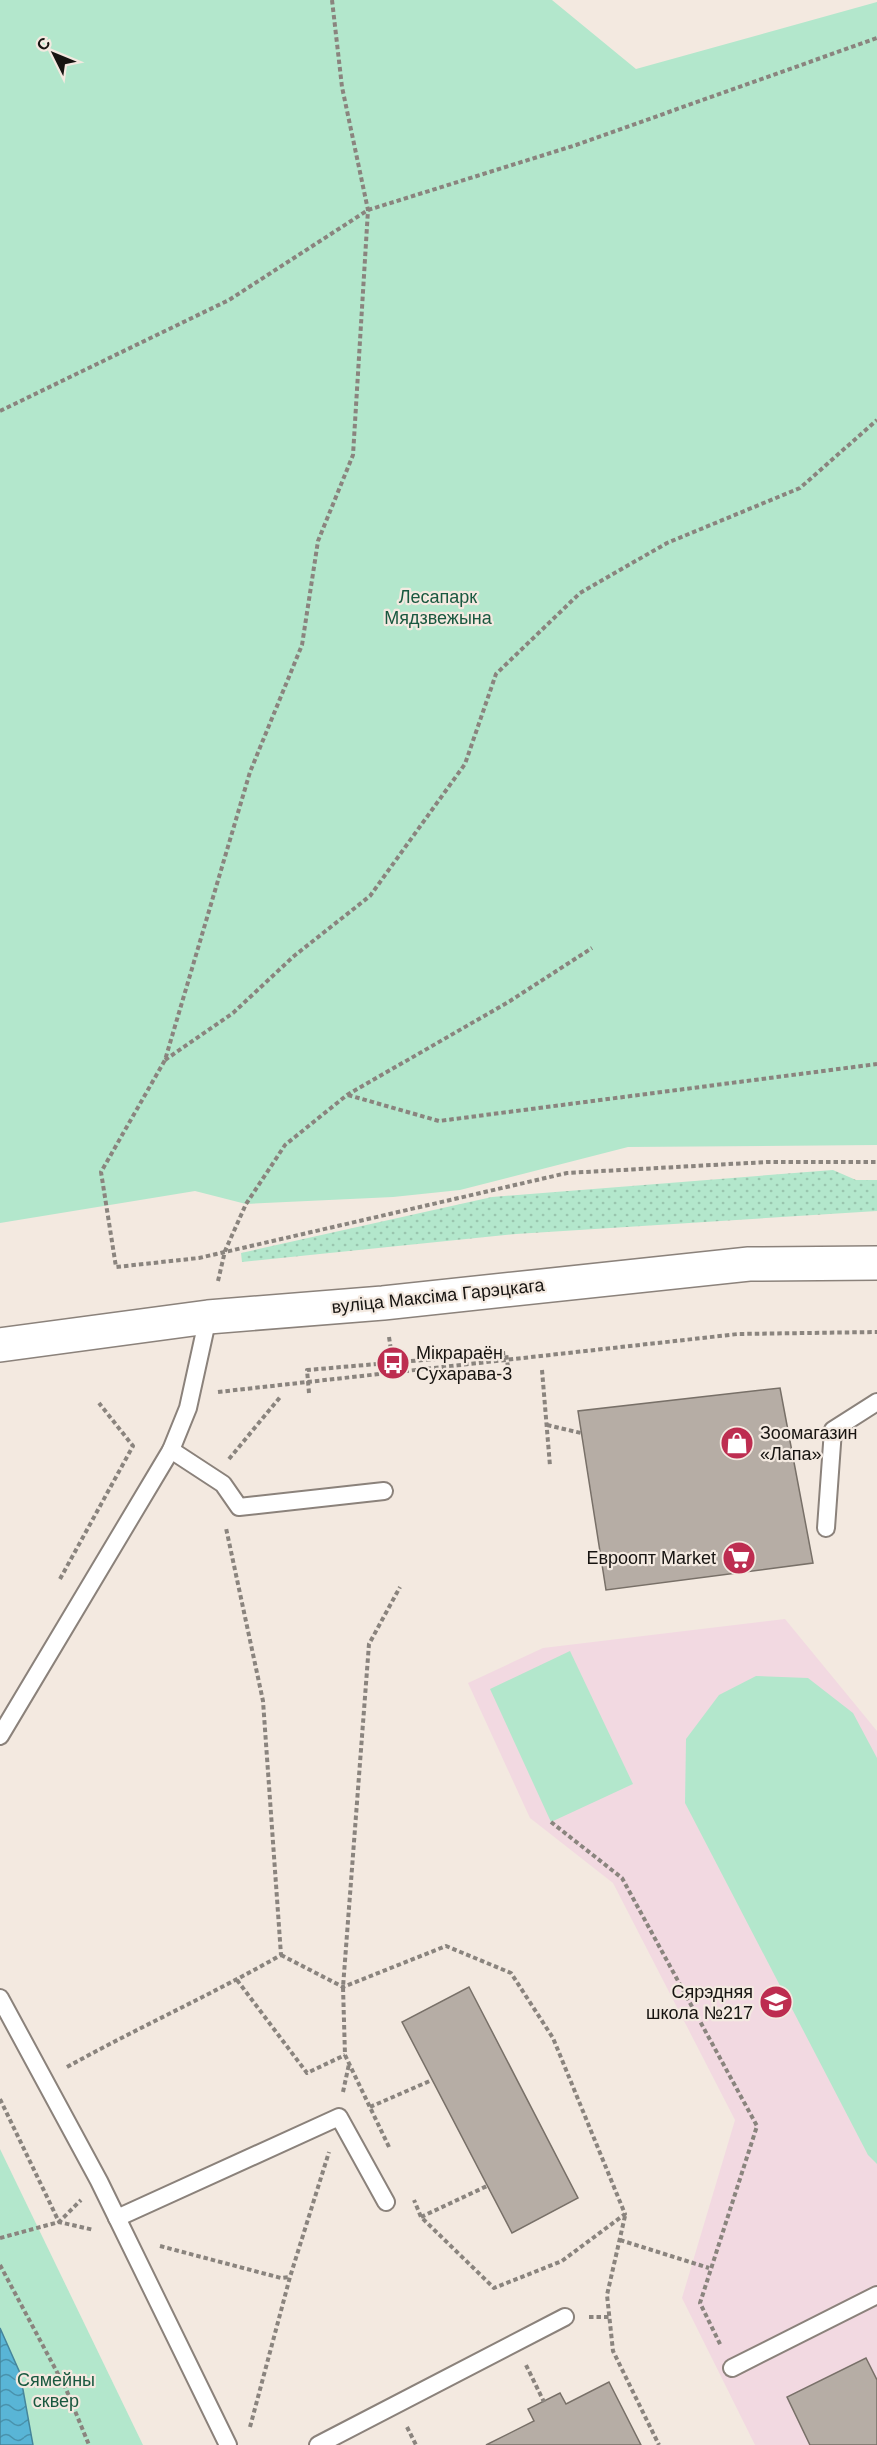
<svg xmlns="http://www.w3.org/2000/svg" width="877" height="2445" font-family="Helvetica,sans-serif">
  <defs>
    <pattern id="grass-dots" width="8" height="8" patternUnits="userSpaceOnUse" patternTransform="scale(1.5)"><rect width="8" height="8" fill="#b3e7cc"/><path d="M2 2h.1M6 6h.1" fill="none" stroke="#99c5ae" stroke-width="1.8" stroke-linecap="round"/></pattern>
    <pattern id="water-waves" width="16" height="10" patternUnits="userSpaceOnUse" patternTransform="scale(1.5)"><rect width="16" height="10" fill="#59b5d6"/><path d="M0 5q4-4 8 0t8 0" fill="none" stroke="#4992ac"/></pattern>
  </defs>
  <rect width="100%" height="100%" fill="#f3e9e0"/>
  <!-- education -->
  <polygon fill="#f2d9e1" points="785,1619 877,1731 877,2445 755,2445 682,2298 735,2120 613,1883 530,1818 468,1683 543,1648"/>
  <!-- grass -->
  <polygon fill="url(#grass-dots)" points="833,1170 856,1180 877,1180 877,1211 516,1234 242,1262 241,1253 492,1197"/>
  <!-- green -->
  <g fill="#b3e7cc">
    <polygon points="0,0 552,0 636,69 877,2 877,1145 628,1147 460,1190 393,1197 246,1204 195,1191 0,1223"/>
    <polygon points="570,1651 633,1784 551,1822 490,1689"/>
    <polygon points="756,1676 808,1678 853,1713 877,1758 877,2164 868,2155 685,1803 686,1739 719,1695"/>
    <polygon points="0,2149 143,2445 0,2445"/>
  </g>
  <!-- water -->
  <polygon fill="url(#water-waves)" stroke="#45859b" stroke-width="1.5" points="0,2328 20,2373 33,2445 0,2445"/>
  <!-- building -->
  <g fill="#b6ada5" stroke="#787068" stroke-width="1.5">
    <polygon points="780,1388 813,1563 606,1590 578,1411"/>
    <polygon points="469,1987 578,2198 512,2233 402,2022"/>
    <polygon points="866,2358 877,2380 877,2445 810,2445 787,2397"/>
    <polygon points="609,2382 641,2445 486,2445 534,2421 528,2409 560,2393 566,2404"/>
  </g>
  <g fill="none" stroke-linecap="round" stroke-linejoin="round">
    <defs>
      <g id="lane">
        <polyline points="171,1450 223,1484 239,1507 384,1491"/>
        <polyline points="826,1528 833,1430 877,1402"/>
        <polyline points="0,1736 171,1450 188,1408 208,1317"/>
        <polyline points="0,1998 99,2181 228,2445"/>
        <polyline points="117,2218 339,2117 386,2202"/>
        <polyline points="732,2368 877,2295"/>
        <polyline points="318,2445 565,2317"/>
      </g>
      <polyline id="secondary" points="0,1345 208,1317 383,1303 749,1264 877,1263"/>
    </defs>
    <!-- lane casing -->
    <use href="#lane" stroke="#8b827b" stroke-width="20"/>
    <!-- secondary casing -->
    <use href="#secondary" stroke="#8b827b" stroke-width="36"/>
    <!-- path -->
    <g stroke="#8a847e" stroke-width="4" stroke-dasharray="4.5 3" stroke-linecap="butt">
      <polyline points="332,0 342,87 368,210 353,455 318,541 302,645 250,772 165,1060 101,1172 116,1267 199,1258 567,1173 767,1162 877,1162"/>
      <polyline points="0,411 229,300 368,210 576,145 877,38"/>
      <polyline points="165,1060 233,1013 294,956 370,896 465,764 496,674 580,593 667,543 800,488 877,420"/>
      <polyline points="348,1095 439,1121 877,1064"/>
      <polyline points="218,1281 225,1251 246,1204 285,1145 347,1095 510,1001 592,948"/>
      <polyline points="389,1337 393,1363"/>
      <polyline points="542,1370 550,1466"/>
      <polyline points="218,1392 738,1334 877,1332"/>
      <polyline points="309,1393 307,1370 506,1353 509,1374"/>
      <polyline points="547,1425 581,1433"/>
      <polyline points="229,1459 281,1396"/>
      <polyline points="60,1579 133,1446 99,1403"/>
      <polyline points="551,1822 622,1878 757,2126 700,2303 721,2346"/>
      <polyline points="281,1955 343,1987 446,1946 511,1973 553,2038 625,2214 562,2261 494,2288 421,2217 414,2200"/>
      <polyline points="237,1980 307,2073 345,2055"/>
      <path d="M 67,2067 C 137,2028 211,1995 281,1955 L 263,1701 L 226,1528"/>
      <polyline points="343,2092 349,2064"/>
      <polyline points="0,2099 59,2222 94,2230"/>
      <polyline points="370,2107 432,2080"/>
      <polyline points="389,2147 345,2055 343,1987 369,1644 400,1587"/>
      <polyline points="625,2216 607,2295 613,2351 659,2445"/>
      <polyline points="421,2217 487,2186"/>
      <polyline points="0,2238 59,2222 81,2200"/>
      <polyline points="620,2240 709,2268"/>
      <polyline points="160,2246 281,2278 290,2277"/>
      <polyline points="0,2265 66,2389 89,2445"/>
      <polyline points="589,2317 609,2317"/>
      <polyline points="526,2365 544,2402"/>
      <polyline points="250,2427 290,2277 329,2152"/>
      <polyline points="407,2427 416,2445"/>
    </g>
    <!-- lane -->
    <use href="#lane" stroke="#fff" stroke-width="16"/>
    <!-- secondary -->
    <use href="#secondary" stroke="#fff" stroke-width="33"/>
  </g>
  <!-- icons -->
  <defs>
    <symbol id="bus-disc" viewBox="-11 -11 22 22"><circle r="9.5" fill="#bd2d50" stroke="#f3e9e0"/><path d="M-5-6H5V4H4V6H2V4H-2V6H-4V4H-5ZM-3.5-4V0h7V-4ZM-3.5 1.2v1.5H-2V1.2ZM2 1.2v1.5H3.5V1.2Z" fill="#fff"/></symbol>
    <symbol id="shop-disc" viewBox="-11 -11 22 22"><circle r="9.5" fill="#bd2d50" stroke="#f3e9e0"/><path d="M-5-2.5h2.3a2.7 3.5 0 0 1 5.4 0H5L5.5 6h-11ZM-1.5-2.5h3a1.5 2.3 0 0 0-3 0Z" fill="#fff"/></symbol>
    <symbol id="supermarket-disc" viewBox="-11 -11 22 22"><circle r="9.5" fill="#bd2d50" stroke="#f3e9e0"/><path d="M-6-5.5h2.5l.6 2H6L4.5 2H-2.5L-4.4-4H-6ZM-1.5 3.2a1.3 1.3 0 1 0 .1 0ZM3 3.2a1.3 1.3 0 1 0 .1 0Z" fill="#fff"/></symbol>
    <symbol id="school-disc" viewBox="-11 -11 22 22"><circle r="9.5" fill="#bd2d50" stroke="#f3e9e0"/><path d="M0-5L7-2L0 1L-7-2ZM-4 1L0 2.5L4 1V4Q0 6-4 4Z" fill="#fff"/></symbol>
  </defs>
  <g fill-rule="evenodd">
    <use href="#bus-disc" x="374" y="1344" width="38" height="38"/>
    <use href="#shop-disc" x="718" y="1424" width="38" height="38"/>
    <use href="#supermarket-disc" x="720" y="1539" width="38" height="38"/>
    <use href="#school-disc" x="757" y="1983" width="38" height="38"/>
  </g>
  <g text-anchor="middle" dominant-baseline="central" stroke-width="4.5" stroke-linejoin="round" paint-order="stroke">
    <!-- park labels -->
    <g font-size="18" fill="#19583f" stroke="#f3e9e0">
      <text x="438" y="597">Лесапарк<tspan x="438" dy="21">Мядзвежына</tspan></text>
      <text x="56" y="2380">Сямейны<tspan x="56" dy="21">сквер</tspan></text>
    </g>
    <!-- street labels -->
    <g font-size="18" fill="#171411" stroke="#f3e9e0">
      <text transform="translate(438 1296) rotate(-6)">вуліца Максіма Гарэцкага</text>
    </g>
    <!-- poi labels -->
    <g font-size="18" fill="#171411" stroke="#f3e9e0" text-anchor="start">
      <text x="416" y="1353">Мікрараён<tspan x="416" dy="21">Сухарава-3</tspan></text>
      <text x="760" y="1433">Зоомагазин<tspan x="760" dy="21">«Лапа»</tspan></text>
      <text x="716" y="1558" text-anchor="end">Евроопт Market</text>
      <text x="753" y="1992" text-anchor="end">Сярэдняя<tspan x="753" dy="21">школа №217</tspan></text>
    </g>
  </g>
  <!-- north arrow -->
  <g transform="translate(54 54) rotate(313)" stroke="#f3e9e0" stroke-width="4.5" paint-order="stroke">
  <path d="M0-4.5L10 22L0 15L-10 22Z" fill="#171411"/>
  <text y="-9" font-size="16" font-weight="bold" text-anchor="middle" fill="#171411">С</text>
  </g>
</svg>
